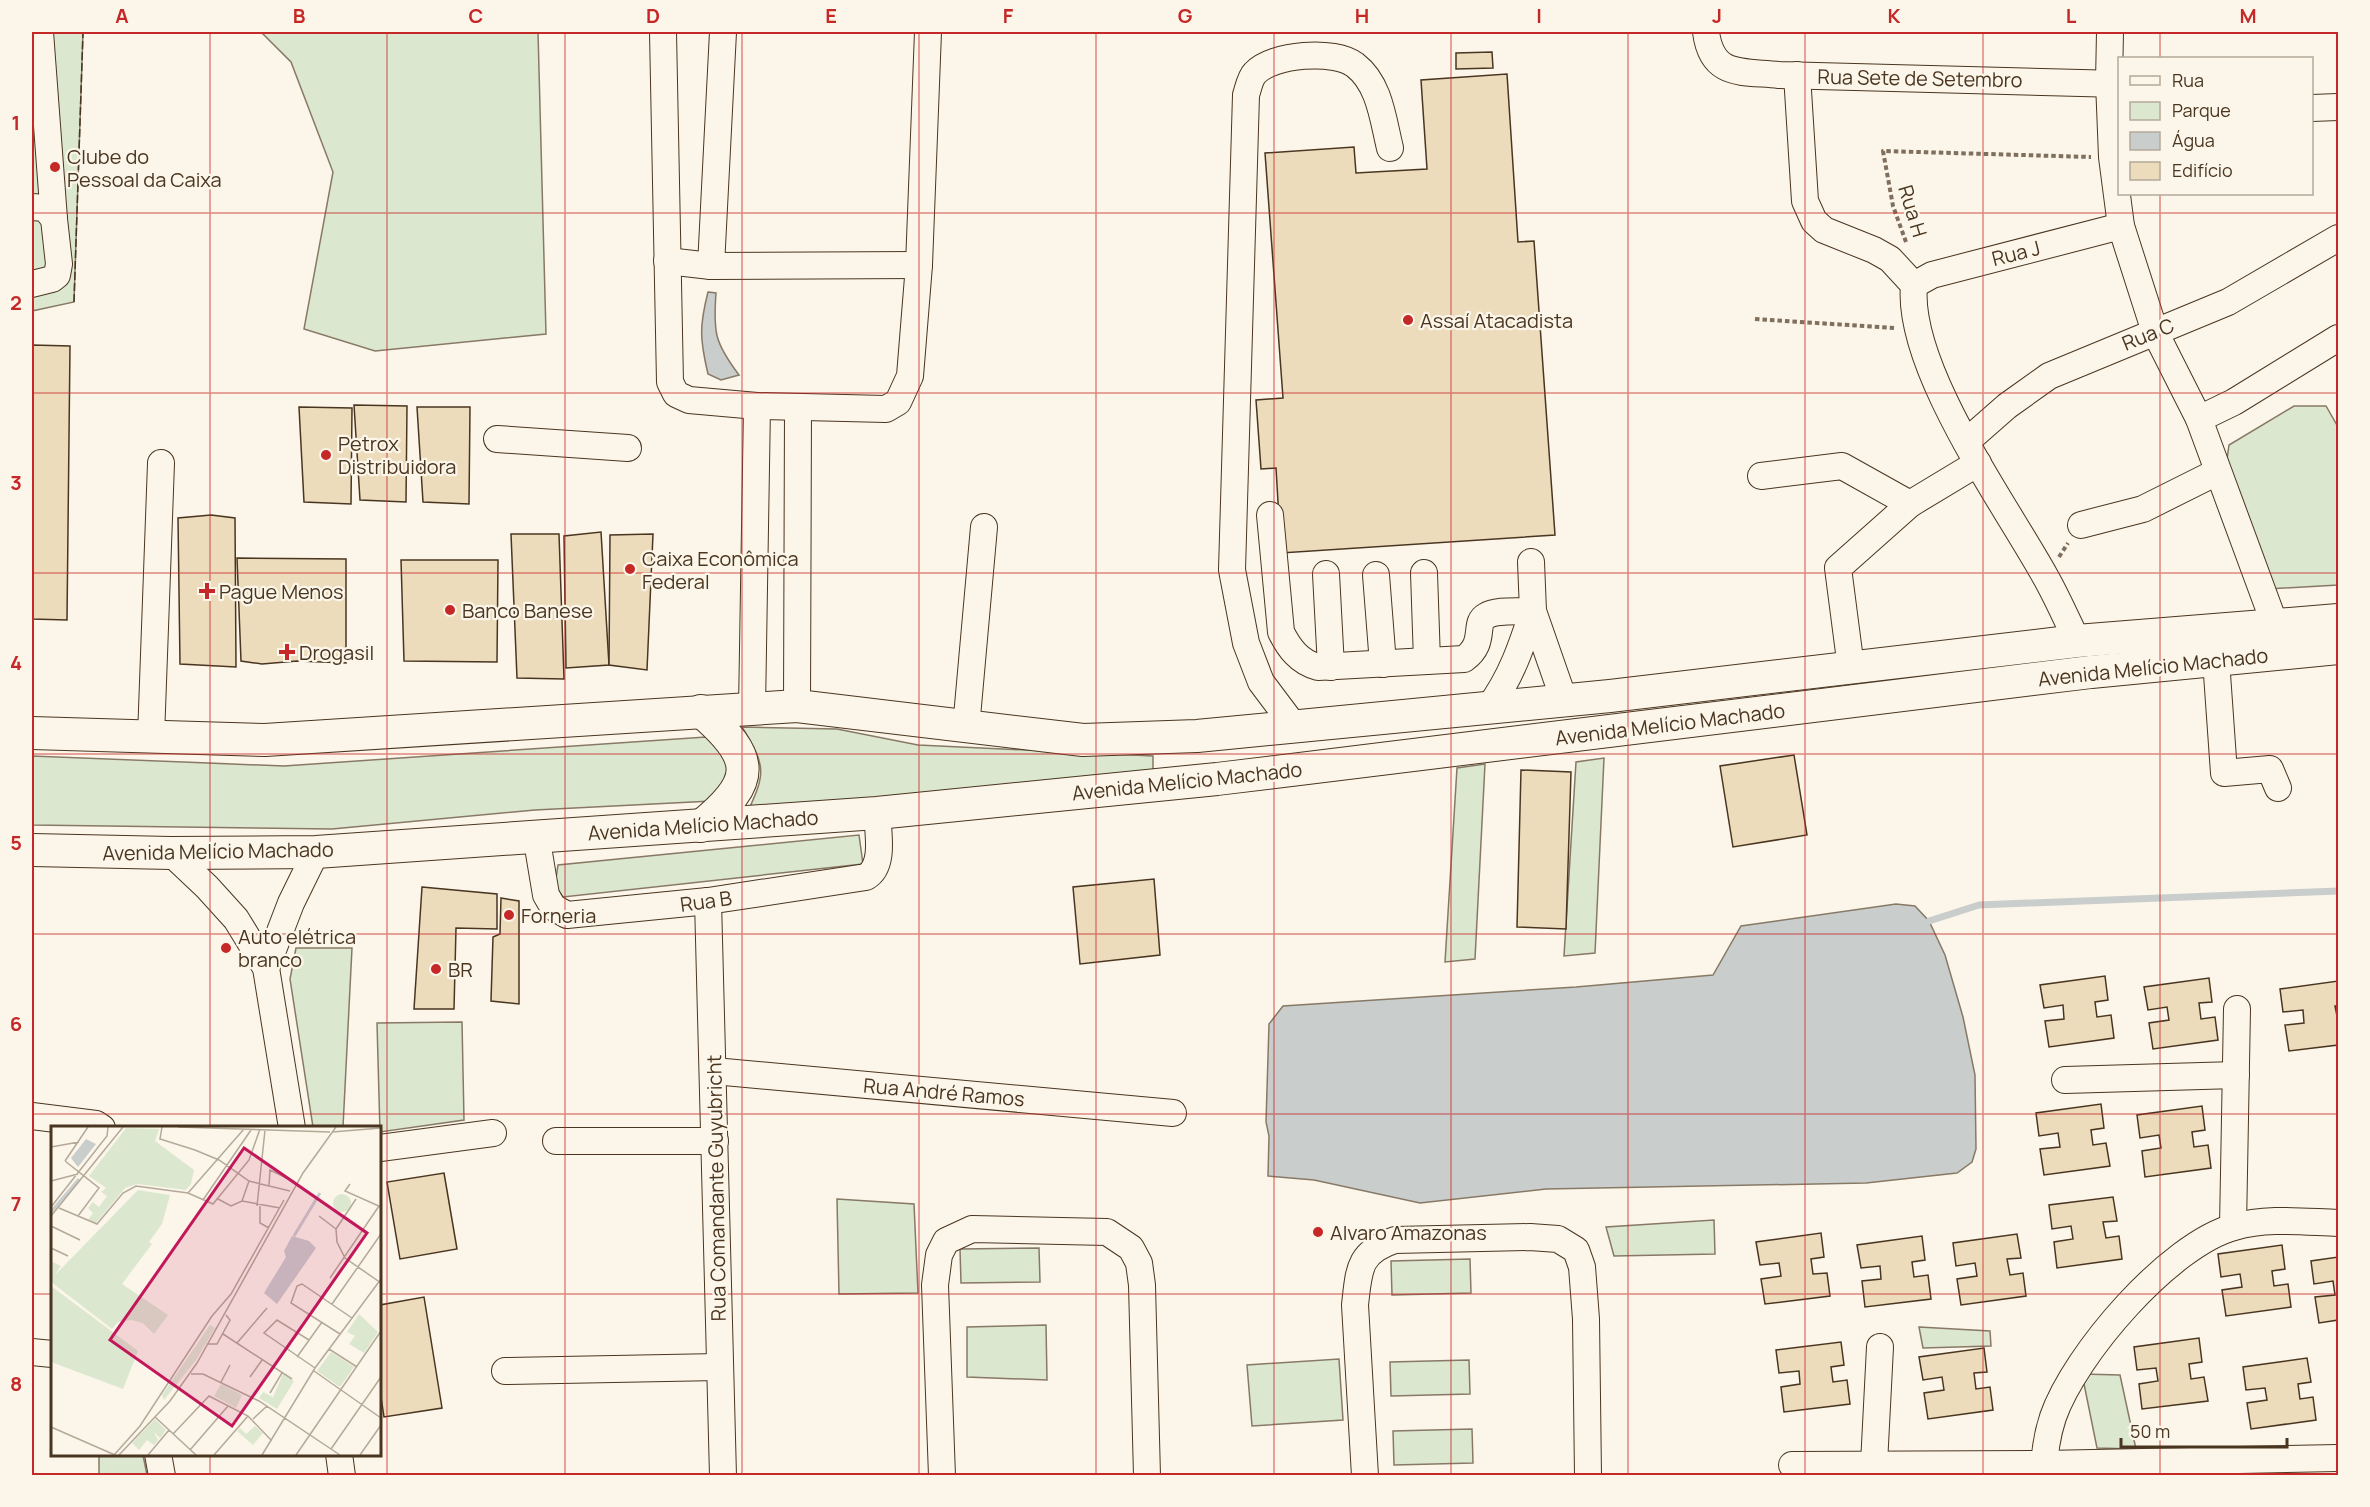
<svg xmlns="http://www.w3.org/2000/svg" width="2370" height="1507" font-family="Manrope,sans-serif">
  <rect width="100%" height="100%" fill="#fbf6e9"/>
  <!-- green -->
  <g fill="#dce7d0" stroke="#887966" stroke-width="1.5">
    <polygon points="32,32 83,32 74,302 32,311"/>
    <polygon points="261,32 538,32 546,334 375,351 304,329 333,172 291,62"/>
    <polygon points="2294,406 2326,406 2338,427 2338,585 2268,589 2226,466 2229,445"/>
    <path d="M 742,727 L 837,729 L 918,745 L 1153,756 L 1153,771 L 745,818 C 765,774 768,769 742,727 Z"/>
    <polygon points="706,737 723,747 732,774 712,801 535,810 332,829 32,825 32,756 284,766"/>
    <polygon points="1604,758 1595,953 1564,956 1576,762"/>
    <polygon points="1485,764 1475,959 1445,962 1457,768"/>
    <polygon points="859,835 863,864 563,897 555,885 558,865"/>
    <polygon points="296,948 352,948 343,1127 313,1127 290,979"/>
    <polygon points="462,1022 464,1120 380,1132 377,1023"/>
    <polygon points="837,1199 914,1204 918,1293 839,1294"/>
    <polygon points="1714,1220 1715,1254 1614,1256 1606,1227"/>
    <polygon points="1039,1248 1040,1282 961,1283 960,1249"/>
    <polygon points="1470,1259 1471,1293 1392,1295 1391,1261"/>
    <polygon points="1046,1325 1047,1380 967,1377 967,1327"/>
    <polygon points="1919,1327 1990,1331 1991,1346 1923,1348"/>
    <polygon points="1339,1359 1343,1420 1252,1426 1247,1365"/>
    <polygon points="1469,1360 1470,1394 1391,1396 1390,1362"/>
    <polygon points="2082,1374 2120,1375 2136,1449 2097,1448"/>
    <polygon points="1472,1429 1473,1463 1394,1465 1393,1431"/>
    <polygon points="99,1455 143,1455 147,1475 99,1475"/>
  </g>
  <!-- water -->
  <g fill="#c9cecd" stroke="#887966" stroke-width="1.5">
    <path d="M 708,292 L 716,293 C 713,333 715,343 739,375 L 721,380 L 708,374 C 700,340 699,327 708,292 Z"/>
    <polygon points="1896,904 1915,906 1929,921 1945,955 1963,1017 1975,1075 1976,1149 1972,1162 1957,1173 1866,1183 1546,1189 1420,1203 1314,1180 1268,1176 1269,1136 1266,1122 1269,1024 1283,1006 1576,987 1713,975 1741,926"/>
  </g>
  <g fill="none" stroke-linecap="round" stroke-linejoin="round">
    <!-- stream -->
    <polyline stroke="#c9cecd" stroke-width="7" points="1929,921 1979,905 2338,891"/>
  </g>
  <!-- building -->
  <g fill="#ecdcbc" stroke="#4a3520" stroke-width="1.5">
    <polygon points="1492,52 1493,68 1456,69 1456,53"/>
    <polygon points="1507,74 1518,242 1534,241 1555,535 1281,553 1276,468 1261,469 1256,400 1283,398 1265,153 1354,147 1356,173 1427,169 1421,80"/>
    <polygon points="32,345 70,346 67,620 32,619"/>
    <polygon points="354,405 407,406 406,502 360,500"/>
    <polygon points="299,407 352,408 351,504 304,502"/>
    <polygon points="417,407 470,407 469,504 423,502"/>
    <polygon points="211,515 235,518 236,667 180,664 178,518"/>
    <polygon points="601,532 609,665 566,668 564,536"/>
    <polygon points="511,534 559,534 564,679 517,678"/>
    <polygon points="653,534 647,670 609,665 610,535"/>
    <polygon points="237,558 346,559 346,663 297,661 262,664 241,661"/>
    <polygon points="401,560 498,560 497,662 404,661"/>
    <polygon points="1794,755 1807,835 1733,847 1720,766"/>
    <polygon points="1521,770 1571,772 1566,929 1517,927"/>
    <polygon points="1154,879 1160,955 1080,964 1073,887"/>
    <polygon points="422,887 497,894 497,929 456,928 454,1009 414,1009"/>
    <polygon points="501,898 519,901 519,1004 491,1001 493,937 500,934"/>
    <polygon points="2105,976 2108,1000 2095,1002 2097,1017 2111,1015 2114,1038 2049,1047 2045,1021 2064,1019 2063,1005 2044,1008 2040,985"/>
    <polygon points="2209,978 2212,1002 2199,1003 2201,1019 2215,1017 2218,1040 2153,1049 2149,1023 2169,1020 2167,1007 2148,1010 2144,987"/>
    <polygon points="2338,981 2338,1006 2335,1006 2338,1021 2338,1045 2289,1051 2285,1025 2304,1023 2303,1010 2283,1012 2280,989"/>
    <polygon points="2101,1104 2104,1128 2091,1130 2093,1145 2106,1143 2110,1166 2044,1175 2040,1149 2060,1147 2058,1133 2039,1136 2036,1113"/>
    <polygon points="2202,1106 2205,1130 2192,1132 2194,1147 2208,1145 2211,1168 2145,1177 2142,1151 2161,1148 2159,1135 2140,1138 2137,1115"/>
    <polygon points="444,1173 457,1249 400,1259 387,1182"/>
    <polygon points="2113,1197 2117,1221 2103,1222 2106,1238 2119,1236 2122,1259 2057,1268 2054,1242 2073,1239 2071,1226 2052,1229 2049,1205"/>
    <polygon points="1821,1233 1824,1257 1811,1259 1813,1274 1827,1273 1830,1296 1765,1304 1761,1279 1781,1276 1779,1263 1760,1265 1756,1242"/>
    <polygon points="2017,1234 2021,1258 2007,1259 2010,1275 2023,1273 2026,1296 1961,1305 1957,1279 1977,1276 1975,1263 1956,1266 1953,1243"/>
    <polygon points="1922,1236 1925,1260 1912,1262 1914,1277 1928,1275 1931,1299 1865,1307 1862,1281 1881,1279 1880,1266 1861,1268 1857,1245"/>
    <polygon points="2282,1245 2285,1269 2272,1271 2274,1286 2288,1284 2291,1307 2226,1316 2222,1290 2242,1287 2240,1274 2221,1277 2218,1254"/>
    <polygon points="2338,1257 2338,1320 2319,1323 2315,1297 2335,1295 2333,1281 2314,1284 2311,1261"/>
    <polygon points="424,1297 442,1408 384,1417 380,1390 380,1305"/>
    <polygon points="2199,1338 2202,1362 2189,1364 2191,1379 2204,1377 2208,1401 2142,1409 2139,1384 2158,1381 2156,1368 2137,1370 2134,1347"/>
    <polygon points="1841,1342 1844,1365 1831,1367 1833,1382 1847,1380 1850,1404 1784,1412 1781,1387 1800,1384 1799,1371 1779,1373 1776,1350"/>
    <polygon points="1984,1348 1987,1372 1974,1373 1976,1389 1990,1387 1993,1410 1928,1419 1924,1393 1944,1390 1942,1377 1923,1380 1919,1357"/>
    <polygon points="2307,1358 2311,1382 2298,1384 2300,1399 2313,1397 2316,1420 2251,1429 2247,1403 2267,1400 2265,1388 2246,1390 2243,1367"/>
  </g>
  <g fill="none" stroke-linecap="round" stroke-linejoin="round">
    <defs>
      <g id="minor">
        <polyline points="40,32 54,219"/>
        <polyline points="663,32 670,382 676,394 689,400 757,406 886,409 898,402 910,376 919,265 928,32"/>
        <path d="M 1706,32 C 1712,78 1742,71 1779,75 L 2120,84"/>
        <polyline points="2110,32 2109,82 2112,157 2121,226 2155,332 2199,419"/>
        <path d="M 1797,75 L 1805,201 L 1814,221 L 1824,230 L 1874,250 L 1890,259 L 1914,285 C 1906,367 2005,504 2045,576 C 2057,597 2067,620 2077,641"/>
        <polyline points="2312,108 2338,107"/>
        <polyline points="32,207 45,208 54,219 59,264 57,275 52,279 32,284"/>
        <polyline points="667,261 711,266 919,265"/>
        <polyline points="711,266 723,32"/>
        <polyline points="1914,285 1932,275 2121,226"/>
        <polyline points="497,439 628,448"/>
        <polyline points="1966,442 2007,406 2049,376 2228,302 2338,238"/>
        <polyline points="1761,476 1842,466 1910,504"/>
        <path d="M 1270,515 L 1281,632 C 1289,648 1299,662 1318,667 L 1464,659 C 1487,643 1473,623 1486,616 C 1497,609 1519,612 1533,611"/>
        <polyline points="2081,525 2143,509 2217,472"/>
        <polyline points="1531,562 1533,611 1564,700"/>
        <polyline points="1424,573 1427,661"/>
        <polyline points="1326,574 1331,667"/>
        <polyline points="1376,575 1383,664"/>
        <polyline points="2275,625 2199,419 2234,402 2338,338"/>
        <polyline points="2216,660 2224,773 2270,769 2278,788"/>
        <polyline points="1851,668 1838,568 1910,504 1978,463"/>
        <polyline points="797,706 798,408"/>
        <path d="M 1489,707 C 1511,678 1522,645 1533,611"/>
        <polyline points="752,709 757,406"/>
        <path d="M 1294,726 L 1261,682 L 1246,643 L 1232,570 L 1246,95 C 1248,89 1250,78 1255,73 C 1272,54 1335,49 1355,65 C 1380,84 1383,120 1390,148"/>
        <polyline points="966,728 984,527"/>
        <polyline points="151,737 161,463"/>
        <path d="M 536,835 L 546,895 L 553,907 L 567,915 L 708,901 L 866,877 C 885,866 878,833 877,813"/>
        <polyline points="171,853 207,887 236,919 266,968 292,1128"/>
        <polyline points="708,901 723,1476"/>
        <polyline points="266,968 291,903 316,852"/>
        <polyline points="714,1071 1173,1113"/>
        <polyline points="2065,1080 2236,1075"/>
        <polyline points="32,1116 96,1124 102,1128"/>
        <polyline points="556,1141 715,1141"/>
        <polyline points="380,1148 493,1133"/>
        <polyline points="2233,1227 2237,1009"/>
        <polyline points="32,1352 52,1354"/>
        <polyline points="505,1371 719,1367"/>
        <polyline points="158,1454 162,1476"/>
        <polyline points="339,1454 342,1476"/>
        <polyline points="1874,1464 1880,1347"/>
        <polyline points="1792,1465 2044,1464 2338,1458"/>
        <polyline points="942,1476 935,1285 939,1255 946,1241 972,1229 1107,1232 1131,1248 1139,1263 1142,1285 1147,1476"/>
        <path d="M 1365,1476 L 1355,1305 C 1359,1270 1358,1252 1395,1240 L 1530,1237 L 1558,1239 L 1576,1250 L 1582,1267 L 1586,1319 L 1588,1476"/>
        <path d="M 2044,1476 C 2044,1457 2047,1435 2053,1417 C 2075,1354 2169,1245 2234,1227 C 2267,1217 2305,1222 2338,1223"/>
      </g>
      <g id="major">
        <polyline points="32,733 265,740 797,706 1083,740 1197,736 1610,696 2077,641 2338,620"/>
        <path d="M 701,826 C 757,781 756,758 701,711"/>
        <polyline points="32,850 171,853 316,852 877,813 1217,779 2091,672 2338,648"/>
      </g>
    </defs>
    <!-- minor casing -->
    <use href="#minor" stroke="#4a3520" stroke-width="28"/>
    <!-- major casing -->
    <use href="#major" stroke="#4a3520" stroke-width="34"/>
    <!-- path -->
    <g stroke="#7f6f5c" stroke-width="4" stroke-dasharray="4.5 3" stroke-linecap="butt">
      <polyline points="1906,242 1893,206 1883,151 2091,157"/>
      <polyline points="1755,319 1894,328"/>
      <polyline points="2059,557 2068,543"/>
    </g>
    <!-- minor -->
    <use href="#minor" stroke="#fbf6e9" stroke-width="26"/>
    <!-- major -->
    <use href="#major" stroke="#fbf6e9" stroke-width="32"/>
    <!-- fence -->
    <polyline stroke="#4a3520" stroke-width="1.5" stroke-dasharray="8 3" stroke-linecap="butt" points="74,302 83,32"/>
  </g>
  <!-- grid -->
  <path fill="none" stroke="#c62828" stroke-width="1.5" stroke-opacity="0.55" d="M 210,32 L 210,1128M 387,32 L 387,1476M 565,32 L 565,1476M 742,32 L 742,1476M 919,32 L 919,1476M 1096,32 L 1096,1476M 1274,32 L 1274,1476M 1451,32 L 1451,1476M 1628,32 L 1628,1476M 1805,32 L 1805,1476M 1983,32 L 1983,1476M 2160,32 L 2160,58M 2160,194 L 2160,1476M 32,213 L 2338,213M 32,393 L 2338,393M 32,573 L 2338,573M 32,754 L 2338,754M 32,934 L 2338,934M 32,1114 L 2338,1114M 32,1294 L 52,1294M 380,1294 L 2338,1294M 210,1454 L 210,1476"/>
  <!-- markers -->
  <g fill="#c62828" stroke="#fbf6e9" stroke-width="2">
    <circle cx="55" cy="167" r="6"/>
    <circle cx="1408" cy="320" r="6"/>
    <circle cx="326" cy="455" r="6"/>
    <circle cx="630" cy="569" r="6"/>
    <path d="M204 582h6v6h6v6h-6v6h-6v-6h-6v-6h6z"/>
    <circle cx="450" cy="610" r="6"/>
    <path d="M284 643h6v6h6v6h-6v6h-6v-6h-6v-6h6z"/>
    <circle cx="509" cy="915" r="6"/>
    <circle cx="226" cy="948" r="6"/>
    <circle cx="436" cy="969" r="6"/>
    <circle cx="1318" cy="1232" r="6"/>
  </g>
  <g text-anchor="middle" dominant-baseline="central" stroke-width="4.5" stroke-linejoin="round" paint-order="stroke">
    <!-- street labels -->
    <g font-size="20" fill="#4a3520" stroke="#fbf6e9">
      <text transform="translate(1920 78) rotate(1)">Rua Sete de Setembro</text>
      <text transform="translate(1913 211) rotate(73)">Rua H</text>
      <text transform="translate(2016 253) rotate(-14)">Rua J</text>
      <text transform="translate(2148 334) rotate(-22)">Rua C</text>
      <text transform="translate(2153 667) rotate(-6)">Avenida Melício Machado</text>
      <text transform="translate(1670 724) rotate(-7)">Avenida Melício Machado</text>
      <text transform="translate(1187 781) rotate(-6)">Avenida Melício Machado</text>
      <text transform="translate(703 825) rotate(-4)">Avenida Melício Machado</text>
      <text transform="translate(218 851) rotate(-1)">Avenida Melício Machado</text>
      <text transform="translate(706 901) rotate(-8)">Rua B</text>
      <text transform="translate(944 1092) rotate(5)">Rua André Ramos</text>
      <text transform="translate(716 1188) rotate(-91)">Rua Comandante Guyubricht</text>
    </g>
    <!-- poi labels -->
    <g font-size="20" fill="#4a3520" stroke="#fbf6e9" text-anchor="start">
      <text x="67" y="156">Clube do<tspan x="67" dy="23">Pessoal da Caixa</tspan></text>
      <text x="1420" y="320">Assaí Atacadista</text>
      <text x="338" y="443">Petrox<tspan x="338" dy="23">Distribuidora</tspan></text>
      <text x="642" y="558">Caixa Econômica<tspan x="642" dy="23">Federal</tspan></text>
      <text x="219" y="591">Pague Menos</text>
      <text x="462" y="610">Banco Banese</text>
      <text x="299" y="652">Drogasil</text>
      <text x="521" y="915">Forneria</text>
      <text x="238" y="936">Auto elétrica<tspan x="238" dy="23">branco</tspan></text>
      <text x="448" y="969">BR</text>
      <text x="1330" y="1232">Alvaro Amazonas</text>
    </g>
  </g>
  <!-- overview -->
  <g transform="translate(51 1126)">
    <rect width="330" height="330" fill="#fbf6e9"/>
    <path d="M 75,2 L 108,3 L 104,15 L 143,44 L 140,58 L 135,64 L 86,58 L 74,62 L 45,97 L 37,94 L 42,87 L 37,82 L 42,76 L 48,81 L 56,70 L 50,66 L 55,62 L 38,50 ZM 87,64 L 119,69 L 111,98 L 98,116 L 101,118 L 71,158 L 117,189 L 103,208 L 92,197 L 80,194 L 67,196 L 61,203 L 0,156 L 0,135 L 10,140 L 3,150 ZM282 77a9 9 0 1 1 18 0a9 9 0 1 1-18 0ZM 0,160 L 87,225 L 72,263 L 0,236 ZM 308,188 L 327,206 L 313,227 L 298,218 L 304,210 L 296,206 ZM 159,199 L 164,202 L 145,234 L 113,274 L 111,269 ZM 280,226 L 303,241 L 289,261 L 266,245 ZM 232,248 L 243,255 L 226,283 L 208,272 L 212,266 L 222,271 ZM 170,258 L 191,269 L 185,282 L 163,270 ZM 104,293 L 115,304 L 109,312 L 103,306 L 107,314 L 103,319 L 96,314 L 88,324 L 81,317 ZM 204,300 L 212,307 L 202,319 L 186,305 L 189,302 L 195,308 Z" fill="#dce7d0"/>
    <path d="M 35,13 L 45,18 L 27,41 L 20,32 ZM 241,110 L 258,115 L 265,122 L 226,178 L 213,167 L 235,131 L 233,125 Z" fill="#c9cecd"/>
    <path fill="none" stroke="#c9cecd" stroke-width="3" d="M 0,86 L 28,53M 243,110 L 269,67"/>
    <path fill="none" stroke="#b4a999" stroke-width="1.5" d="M 111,1 L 109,13 L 144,24 L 168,34 L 198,55 L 218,60M 127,1 L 279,6M 281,6 L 330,2M 0,21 L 28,16M 14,35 L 48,62 L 27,90M 14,35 L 37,1M 0,55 L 27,48M 299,58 L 294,65 L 330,81M 239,65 L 218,60 L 219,44 L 244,56M 137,67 L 193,3M 167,73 L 180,80 L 191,75 L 229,82M 305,73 L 285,103 L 286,116 L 294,132 L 330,157M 152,74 L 200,4M 191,75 L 198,55M 206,80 L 214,4M 209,80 L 209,97 L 218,102M 0,81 L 56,10 L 57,1M 8,82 L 46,98 L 72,67 L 85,60 L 137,67 L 162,78 L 198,34 L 209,3M 0,90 L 72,1M 268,90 L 285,103M 0,100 L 29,114M 0,122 L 17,130M 279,152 L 328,80M 281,178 L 330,108M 172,208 L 241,253M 289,208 L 240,177 L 246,160 L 251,158 L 301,192M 258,214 L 226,194 L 213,207 L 264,242M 186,217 L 216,182M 157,218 L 166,218 L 179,194 L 175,189M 278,223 L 306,241M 246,231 L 271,196M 263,245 L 330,292M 140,248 L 152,248 L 208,275 L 289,329M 199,251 L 211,234M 170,256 L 179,239M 219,267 L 231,247M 104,291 L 145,329M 202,293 L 216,280M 0,301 L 64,329M 122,308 L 158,270 L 197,290 L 221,315M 280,323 L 330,251M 139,324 L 177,280M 63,329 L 89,300 L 161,190 L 180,168 L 233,74M 68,329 L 119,275 L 146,237 L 252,47 L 285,1M 97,329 L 118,304M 163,329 L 197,290M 211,329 L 264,242 L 330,153M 245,329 L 330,205M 309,329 L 330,299"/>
    <path fill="#c2185b" fill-opacity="0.15" stroke="#c2185b" stroke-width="3" d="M 193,22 L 316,107 L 181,300 L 59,214 Z"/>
    <rect width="330" height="330" fill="none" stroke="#4a3520" stroke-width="3"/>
  </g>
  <!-- border -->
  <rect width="2370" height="1507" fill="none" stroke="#fbf6e9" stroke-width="66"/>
  <!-- legend -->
  <rect x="2118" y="57" width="195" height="138" fill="#fbf6e9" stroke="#b4a999" stroke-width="1.5"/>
  <rect x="2130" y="76" width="30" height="9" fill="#fbf6e9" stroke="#b4a999" stroke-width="1.5"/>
  <text x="2172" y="87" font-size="18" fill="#4a3520">Rua</text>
  <rect x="2130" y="102" width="30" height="18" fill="#dce7d0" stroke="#b4a999" stroke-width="1.5"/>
  <text x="2172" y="117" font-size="18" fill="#4a3520">Parque</text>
  <rect x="2130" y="132" width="30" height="18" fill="#c9cecd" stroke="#b4a999" stroke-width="1.5"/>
  <text x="2172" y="147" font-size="18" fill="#4a3520">Água</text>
  <rect x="2130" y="162" width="30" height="18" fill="#ecdcbc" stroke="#b4a999" stroke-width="1.5"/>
  <text x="2172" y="177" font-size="18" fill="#4a3520">Edifício</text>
  <!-- scale -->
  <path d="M2121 1438v9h166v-9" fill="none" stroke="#4a3520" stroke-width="3"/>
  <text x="2130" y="1438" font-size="18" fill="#4a3520" stroke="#fbf6e9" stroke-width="4.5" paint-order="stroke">50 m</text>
  <rect x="33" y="33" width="2304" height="1441" fill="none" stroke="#c62828" stroke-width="2"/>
  <g font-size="20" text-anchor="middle" font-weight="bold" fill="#c62828">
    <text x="122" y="23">A</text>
    <text x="299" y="23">B</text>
    <text x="476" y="23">C</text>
    <text x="653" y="23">D</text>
    <text x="831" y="23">E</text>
    <text x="1008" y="23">F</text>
    <text x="1185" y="23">G</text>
    <text x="1362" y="23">H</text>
    <text x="1539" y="23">I</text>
    <text x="1717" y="23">J</text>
    <text x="1894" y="23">K</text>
    <text x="2071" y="23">L</text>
    <text x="2248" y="23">M</text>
    <text x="16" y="130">1</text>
    <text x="16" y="310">2</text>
    <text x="16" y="490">3</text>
    <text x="16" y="670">4</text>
    <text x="16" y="850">5</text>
    <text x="16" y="1031">6</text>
    <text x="16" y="1211">7</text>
    <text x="16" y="1391">8</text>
  </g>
</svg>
